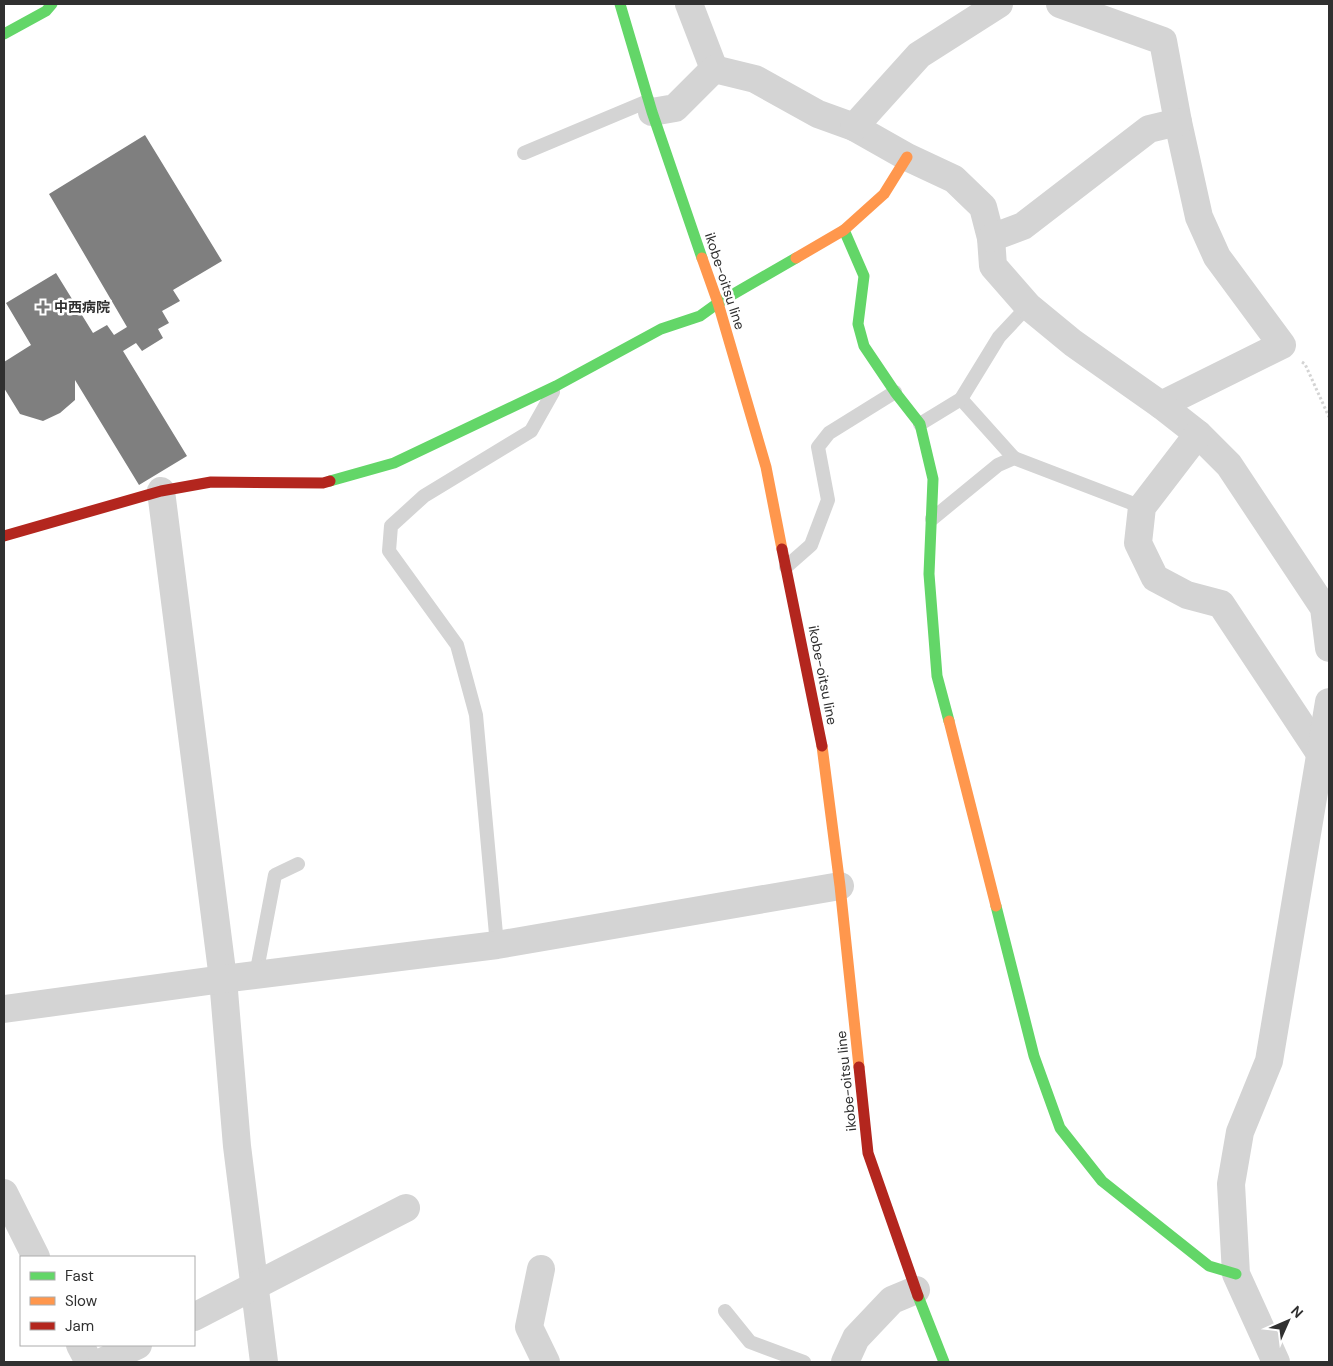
<svg xmlns="http://www.w3.org/2000/svg" width="1333" height="1366" font-family="'DM Sans','Noto Sans JP',sans-serif">
  <rect width="100%" height="100%" fill="#fff"/>
  <!-- building -->
  <polygon fill="#7f7f7f" points="145,135 222,261 173,290 180,301 162,311 169,323 158,329 163,338 142,351 136,343 123,351 187,456 139,485 75,380 75,400 60,413 43,421 20,414 4,388 4,362 31,345 6,303 56,273 93,333 107,325 114,335 127,327 49,194"/>
  <g fill="none" stroke-linecap="round" stroke-linejoin="round">
    <!-- path -->
    <polyline stroke="#d4d4d4" stroke-width="3" stroke-dasharray="2.5 2.5" stroke-linecap="butt" points="1302,362 1305,364 1329,417"/>
    <!-- lane -->
    <g stroke="#d4d4d4" stroke-width="14">
      <polyline points="524,153 648,101"/>
      <polyline points="961,399 1014,458"/>
      <polyline points="920,424 961,399 999,337 1028,306"/>
      <polyline points="932,519 998,465 1014,458 1142,507"/>
      <polyline points="786,567 811,545 828,500 818,447 829,433 895,392"/>
      <polyline points="497,945 476,715 457,645 389,551 391,526 424,496 531,431 553,392"/>
      <polyline points="256,975 275,875 298,864"/>
      <polyline points="725,1311 750,1342 804,1362"/>
    </g>
    <!-- street -->
    <g stroke="#d4d4d4" stroke-width="28">
      <polyline points="689,4 714,69"/>
      <polyline points="1060,4 1163,41 1178,122 1199,217 1217,257 1282,345 1161,405"/>
      <polyline points="714,69 755,79 818,114 854,127 907,157 954,179 983,207 991,238 993,266 1028,306 1073,343 1161,405 1198,434 1229,465 1324,608 1329,648"/>
      <polyline points="652,112 675,108 714,69"/>
      <polyline points="854,127 919,55 999,4"/>
      <polyline points="991,238 1023,226 1149,129 1178,122"/>
      <polyline points="1198,434 1142,507 1138,543 1155,578 1187,595 1221,604 1321,755"/>
      <polyline points="161,491 223,979 237,1146 264,1362"/>
      <polyline points="4,1009 223,979 497,945 840,886"/>
      <polyline points="4,1193 36,1257"/>
      <polyline points="541,1269 529,1327 546,1362"/>
      <polyline points="194,1317 406,1208"/>
      <polyline points="80,1345 89,1362"/>
      <polyline points="102,1362 138,1345"/>
      <polyline points="845,1362 856,1338 892,1300 916,1290"/>
      <polyline points="1276,1362 1236,1274 1231,1184 1240,1132 1269,1061 1329,702"/>
    </g>
    <!-- fast -->
    <g stroke="#63d668" stroke-width="11">
      <polyline points="620,4 652,112 702,258"/>
      <polyline points="4,34 46,11 52,4"/>
      <polyline points="844,230 864,276 858,324 864,346 895,392 920,424 933,479 929,574 937,676 949,721"/>
      <polyline points="330,481 394,463 556,386 661,329 700,316 718,303 796,258"/>
      <polyline points="996,906 1034,1056 1060,1128 1102,1181 1209,1266 1236,1274"/>
      <polyline points="918,1296 944,1362"/>
    </g>
    <!-- slow -->
    <g stroke="#ff974d" stroke-width="11">
      <polyline points="702,258 718,303 766,467 782,549"/>
      <polyline points="796,258 844,230 884,194 907,157"/>
      <polyline points="949,721 996,906"/>
      <polyline points="822,746 840,886 859,1067"/>
    </g>
    <!-- jam -->
    <g stroke="#b3261e" stroke-width="11">
      <polyline points="4,536 161,491 211,482 323,483 330,481"/>
      <polyline points="782,549 822,746"/>
      <polyline points="859,1067 868,1153 918,1296"/>
    </g>
  </g>
  <!-- markers -->
  <path fill="#787878" stroke="#fff" stroke-width="2" d="M40.5 299.5h5v5h5v5h-5v5h-5v-5h-5v-5h5z"/>
  <g text-anchor="middle" dominant-baseline="central" stroke-width="5" stroke-linejoin="round" paint-order="stroke">
    <!-- street labels -->
    <g font-size="14" fill="#303030" stroke="#fff">
      <text transform="translate(725 281) rotate(72)">ikobe-oitsu line</text>
      <text transform="translate(823 675) rotate(79)">ikobe-oitsu line</text>
      <text transform="translate(846 1081) rotate(-96)">ikobe-oitsu line</text>
    </g>
    <!-- poi labels -->
    <g font-size="14" font-weight="bold" fill="#303030" stroke="#fff" text-anchor="start">
      <text x="54" y="307">中西病院</text>
    </g>
  </g>
  <!-- border -->
  <rect width="1333" height="1366" fill="none" stroke="#303030" stroke-width="10"/>
  <!-- legend -->
  <rect x="20" y="1256" width="175" height="90" fill="#ffffff" stroke="#acacac"/>
  <rect x="30" y="1272" width="25" height="8" fill="#63d668" stroke="#acacac"/>
  <text x="65" y="1281" font-size="15" fill="#303030">Fast</text>
  <rect x="30" y="1297" width="25" height="8" fill="#ff974d" stroke="#acacac"/>
  <text x="65" y="1306" font-size="15" fill="#303030">Slow</text>
  <rect x="30" y="1322" width="25" height="8" fill="#b3261e" stroke="#acacac"/>
  <text x="65" y="1331" font-size="15" fill="#303030">Jam</text>
  <!-- north arrow -->
  <g transform="translate(1288 1321) rotate(45)" stroke="#ffffff" stroke-width="4" paint-order="stroke">
  <path d="M0-4L9 19L0 12L-9 19Z" fill="#303030"/>
  <text y="-8" font-size="14" font-weight="bold" text-anchor="middle" fill="#303030">N</text>
  </g>
</svg>
